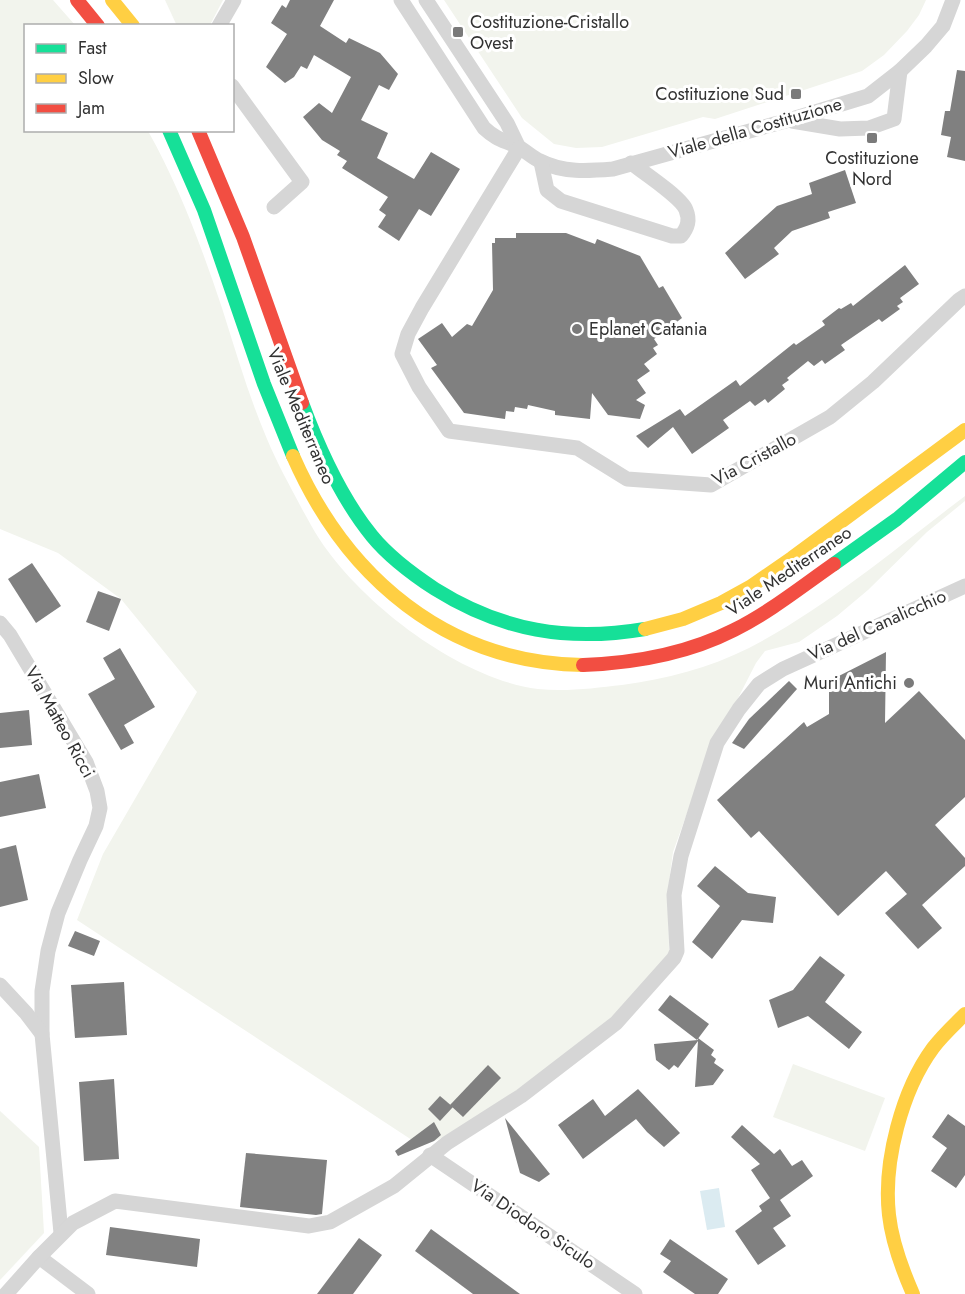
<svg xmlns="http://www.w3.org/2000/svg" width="965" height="1294" font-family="Jost,sans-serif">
  <rect width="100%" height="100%" fill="#fff"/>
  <!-- green -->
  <g fill="#f2f4ed">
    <path d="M 0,0 L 53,0 L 75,25 L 26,26 L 26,130 L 148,131 C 179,186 202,248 222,308 C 236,352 249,397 267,439 C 277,463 290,486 302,509 C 308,519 313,530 320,540 C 363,605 460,679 538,689 C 566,692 595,688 622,685 C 666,679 709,668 749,648 C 826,608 896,548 965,496 L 965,501 L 927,532 L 868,590 L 837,616 L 799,642 L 765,651 L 756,663 L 735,704 L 713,741 L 673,852 L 668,889 L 669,951 L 668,956 L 615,1017 L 509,1096 L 442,1138 L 421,1146 L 77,920 L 103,854 L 197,692 L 121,599 L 58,553 L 0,529 Z"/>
    <polygon points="165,0 223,0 210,25 177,26"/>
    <polygon points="444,0 926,0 919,15 907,31 884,55 862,71 715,119 703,117 602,147 576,148 554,144 522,118"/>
    <polygon points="793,1064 885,1098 865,1151 773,1117"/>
    <polygon points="0,1111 39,1147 44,1233 0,1280"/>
  </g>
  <!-- water -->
  <polygon fill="#dbebf1" points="719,1188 725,1227 707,1230 700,1191"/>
  <!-- building -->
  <g fill="#808080">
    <polygon points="290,0 334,0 320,26 346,43 349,38 380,53 398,74 389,90 379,85 361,120 388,133 377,158 414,179 431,152 460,169 431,216 419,209 399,241 378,227 386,215 379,210 388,197 342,168 347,161 337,155 340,151 322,140 303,117 319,103 332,113 351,77 314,55 307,69 301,66 294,77 285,83 266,67 287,34 271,23 282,5 286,8"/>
    <polygon points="957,70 965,71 965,161 947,157 951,137 941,135 945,111 950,111"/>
    <polygon points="845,170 856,203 828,212 830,218 792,231 774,248 779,254 745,279 725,253 777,206 812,194 809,183"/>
    <polygon points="516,233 566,233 595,244 597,239 640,256 659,288 663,286 682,318 654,339 658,345 653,348 657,354 644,364 650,371 637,380 646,393 636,400 645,405 640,419 608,415 592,393 590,419 555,415 555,411 528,405 527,409 515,407 514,412 506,411 505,419 464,413 431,368 437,365 418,339 442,323 452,337 467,324 472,326 493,290 492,243 495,243 495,238 516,238"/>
    <polygon points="905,265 919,284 900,298 903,302 897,306 900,309 882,322 879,319 841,345 845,350 825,364 822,360 814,366 808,361 787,378 789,380 782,385 785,389 768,403 765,399 755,406 750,401 723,420 729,428 692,454 673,427 648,448 636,436 680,409 685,416 736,380 740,386 794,343 796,345 825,325 822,321 839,308 841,309 851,303 853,306"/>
    <polygon points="32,563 61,606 36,623 8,579"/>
    <polygon points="98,591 121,599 109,631 86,622"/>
    <polygon points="120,648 155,707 124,725 134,743 121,750 88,694 115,679 103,658"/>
    <polygon points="886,652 885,723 919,691 965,740 965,797 935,825 965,858 965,866 922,905 942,928 918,949 885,913 907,894 886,871 838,916 759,831 751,838 717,800 804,722 807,727 829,714 829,681"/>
    <polygon points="789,681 797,689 744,749 732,743 749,719"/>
    <polygon points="29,710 32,745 0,748 0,713"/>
    <polygon points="39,774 46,808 0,817 0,782"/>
    <polygon points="16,845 28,900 0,907 0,849"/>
    <polygon points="715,866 748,893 776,897 773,923 742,920 712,959 692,942 720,906 697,886"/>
    <polygon points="75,931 100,941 94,956 68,946"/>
    <polygon points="820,956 845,975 825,1002 862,1032 849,1049 808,1016 778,1028 769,1000 793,990"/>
    <polygon points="124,982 127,1035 75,1038 71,985"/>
    <polygon points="670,995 709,1024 697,1040 658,1010"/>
    <polygon points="698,1038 714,1050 711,1055 716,1059 714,1063 724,1070 713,1085 695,1087 698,1041 678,1068 674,1065 669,1070 656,1060 654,1044 698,1040"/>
    <polygon points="488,1065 501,1078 463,1117 450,1105"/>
    <polygon points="114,1079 119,1159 84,1161 79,1082"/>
    <polygon points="638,1089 680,1133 664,1147 647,1132 636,1119 583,1159 558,1125 593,1099 605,1116"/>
    <polygon points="440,1096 453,1107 440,1121 428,1109"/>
    <polygon points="948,1114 965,1126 965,1175 956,1188 931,1171 947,1148 932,1137"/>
    <polygon points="505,1118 550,1174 539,1182 520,1173"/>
    <polygon points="434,1122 441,1135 434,1141 398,1156 395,1151"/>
    <polygon points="742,1125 774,1154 780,1149 792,1166 802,1160 813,1176 780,1200 791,1216 773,1228 786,1246 758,1265 735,1231 762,1211 759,1206 770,1198 751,1170 760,1164 731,1137"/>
    <polygon points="246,1153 327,1160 322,1214 316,1215 240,1207"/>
    <polygon points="110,1227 200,1239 197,1267 106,1255"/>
    <polygon points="431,1229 520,1294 473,1294 415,1251"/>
    <polygon points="359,1238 382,1255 353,1294 317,1294"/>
    <polygon points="670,1239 728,1279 718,1294 695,1294 663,1272 671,1261 660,1254"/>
  </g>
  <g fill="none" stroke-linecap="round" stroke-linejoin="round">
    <!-- street -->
    <g stroke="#d6d6d6" stroke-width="15">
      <path d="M 401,0 L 484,128 C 498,141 505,140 520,148 C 527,152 533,158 540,161 C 563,173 588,171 613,169 L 789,120 L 868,96 L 900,71 L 926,46 L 943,26 L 953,0"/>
      <polyline points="426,0 507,123 519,148"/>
      <polyline points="219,26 234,0"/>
      <polyline points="232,86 302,182 274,207"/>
      <polyline points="792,121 840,129 869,128 894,119 900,71"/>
      <polyline points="519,148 422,308 408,334 402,354 419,387 449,431 577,448 627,479 711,485 830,417 873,382 959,300 965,296"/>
      <path d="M 541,162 L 547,190 L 561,201 L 672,236 L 681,236 C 688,227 690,220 686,210 C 682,198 643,172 631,163"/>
      <polyline points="0,623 10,635 86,762 97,791 100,808 96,826 80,860 58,913 48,951 42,991 42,1034 61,1233"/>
      <polyline points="0,985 26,1013 42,1034"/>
      <polyline points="430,1155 635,1294"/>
      <polyline points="39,1257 88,1294"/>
      <polyline points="6,1294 39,1257 73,1223 115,1201 309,1226 330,1222 394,1186 447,1143 521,1096 616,1023 674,958 677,951 674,895 681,856 717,743 739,709 759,684 783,669 965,586"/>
    </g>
    <!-- fast -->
    <g stroke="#16e098" stroke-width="14">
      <polyline points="169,130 204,210 264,384 293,456"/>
      <path d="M 302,403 C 319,449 341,498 372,536 C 390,558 412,574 435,589 C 502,631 568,642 645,629"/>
      <polyline points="834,564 897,519 965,462"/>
    </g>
    <!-- slow -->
    <g stroke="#ffcf43" stroke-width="14">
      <polyline points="112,0 133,26"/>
      <path d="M 293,456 C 346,577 446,663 583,665"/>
      <polyline points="645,629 683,619 721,603 750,587 792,558 965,430"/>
      <path d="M 913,1294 C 902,1269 892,1242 889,1215 C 883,1162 902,1090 933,1048 C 943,1035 954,1025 965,1014"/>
    </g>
    <!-- jam -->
    <g stroke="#f24e42" stroke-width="14">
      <polyline points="77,0 98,26"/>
      <polyline points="198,130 243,237 302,403"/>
      <path d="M 583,665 C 636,663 687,654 734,630 C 770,612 801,587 834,564"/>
    </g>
  </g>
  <!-- markers -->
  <g fill="#7a7a7a" stroke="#fff" stroke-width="2">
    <rect x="452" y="26" width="12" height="12" rx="3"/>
    <rect x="790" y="88" width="12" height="12" rx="3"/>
    <rect x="866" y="132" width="12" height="12" rx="3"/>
    <circle cx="577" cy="329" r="6"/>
    <circle cx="909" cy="683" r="6"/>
  </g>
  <g text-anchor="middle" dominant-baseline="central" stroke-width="6" stroke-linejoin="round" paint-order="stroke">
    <!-- poi labels -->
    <g font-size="18" fill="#323232" stroke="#fff" text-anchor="start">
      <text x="470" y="22">Costituzione-Cristallo<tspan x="470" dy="21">Ovest</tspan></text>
      <text x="784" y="94" text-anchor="end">Costituzione Sud</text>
      <text x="872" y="158" text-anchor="middle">Costituzione<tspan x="872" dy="21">Nord</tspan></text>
      <text x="589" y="329">Eplanet Catania</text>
      <text x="897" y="683" text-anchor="end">Muri Antichi</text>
    </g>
    <!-- street labels -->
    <g font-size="18" fill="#323232" stroke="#fff">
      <text transform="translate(755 128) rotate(-16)">Viale della Costituzione</text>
      <text transform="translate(301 416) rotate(67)">Viale Mediterraneo</text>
      <text transform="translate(754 459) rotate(-28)">Via Cristallo</text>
      <text transform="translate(789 571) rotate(-34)">Viale Mediterraneo</text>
      <text transform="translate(877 625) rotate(-24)">Via del Canalicchio</text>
      <text transform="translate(60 722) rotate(61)">Via Matteo Ricci</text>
      <text transform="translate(533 1224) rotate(34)">Via Diodoro Siculo</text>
    </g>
  </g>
  <!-- legend -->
  <rect x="24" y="24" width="210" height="108" fill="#ffffff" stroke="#adadad" stroke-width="1.5"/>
  <rect x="36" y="44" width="30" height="9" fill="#16e098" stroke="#adadad" stroke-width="1.5"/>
  <text x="78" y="54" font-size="18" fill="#323232">Fast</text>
  <rect x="36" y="74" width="30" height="9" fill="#ffcf43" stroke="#adadad" stroke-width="1.5"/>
  <text x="78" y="84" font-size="18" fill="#323232">Slow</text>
  <rect x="36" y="104" width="30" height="9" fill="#f24e42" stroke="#adadad" stroke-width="1.5"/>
  <text x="78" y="114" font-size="18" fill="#323232">Jam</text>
</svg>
